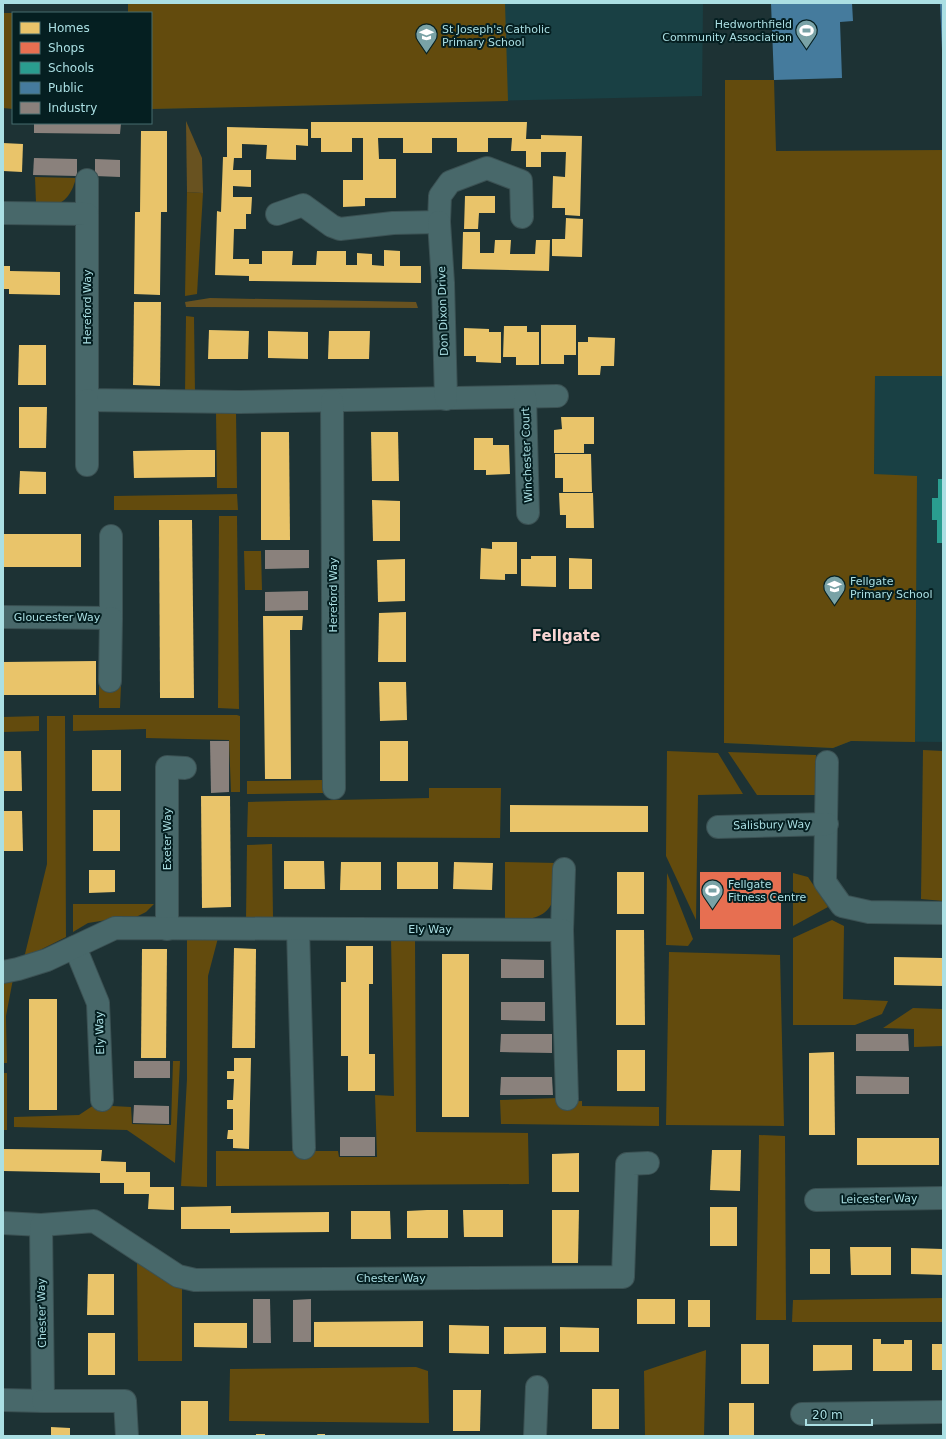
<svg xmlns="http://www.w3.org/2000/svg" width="946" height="1439" font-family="'DejaVu Sans',sans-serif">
  <rect width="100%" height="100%" fill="#1d3234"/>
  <!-- built -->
  <g fill="#194044">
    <polygon points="128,3 703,3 702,96 151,109 151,13 128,13"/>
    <polygon points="875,376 943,376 943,742 851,741 833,748 724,743 874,474"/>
  </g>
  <!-- green -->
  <g fill="#634b0d">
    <polygon points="128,3 505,3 508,101 151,109 151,13 128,13"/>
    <polygon points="3,13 13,13 13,109 3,108"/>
    <polygon points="725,80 774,80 776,151 943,150 943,376 875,376 874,474 917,476 915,742 851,741 833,748 724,743"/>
    <path d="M 35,177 L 76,178 C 73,190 66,204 52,205 C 47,205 41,204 36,203 Z"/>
    <polygon points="187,192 203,193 197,294 185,296"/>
    <polygon points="186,316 194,317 195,395 185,394"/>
    <polygon points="216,412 236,412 237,488 217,488"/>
    <polygon points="237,494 238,510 114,510 114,496"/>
    <polygon points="219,516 237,516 239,709 218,708"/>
    <polygon points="244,551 261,551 262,590 245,590"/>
    <polygon points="99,633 105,647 104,686 121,685 120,708 99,708"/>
    <polygon points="73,715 237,715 240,716 240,792 231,792 229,740 146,738 146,729 73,731"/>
    <polygon points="39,716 39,731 3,732 3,717"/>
    <polygon points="47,716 65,716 66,937 24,958 47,864"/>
    <polygon points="923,750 943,751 943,901 921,899"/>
    <polygon points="667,751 718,753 743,794 698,795 696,920 666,856"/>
    <polygon points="728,752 816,755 815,795 757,795"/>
    <polygon points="323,780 323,793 247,794 247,781"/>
    <polygon points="429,788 501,788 500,838 247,837 248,802 429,798"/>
    <polygon points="272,844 273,918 246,919 247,845"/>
    <path d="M 505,862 L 557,863 C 556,873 558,885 555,895 C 548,921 527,920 505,919 Z"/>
    <polygon points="667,873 693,939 688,946 666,945"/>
    <polygon points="793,873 808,877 828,907 793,926"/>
    <polygon points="73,904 154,904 146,912 134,918 113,919 88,923 73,932"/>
    <polygon points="832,920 844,926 843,999 888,1001 882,1014 855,1025 793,1025 793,938"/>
    <polygon points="187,938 218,938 208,976 207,1187 181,1186 187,1079"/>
    <polygon points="391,938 415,938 416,1132 528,1133 529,1184 216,1186 216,1151 338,1151 339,1157 377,1157 375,1095 394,1096"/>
    <polygon points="669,952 780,955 784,1126 666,1125"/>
    <polygon points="3,979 13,979 6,1016 7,1063 3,1063"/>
    <polygon points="913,1008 943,1009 943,1046 914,1047 914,1029 883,1028"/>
    <polygon points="173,1061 180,1061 175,1163 127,1130 14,1127 14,1117 79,1115 94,1105 131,1107 132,1124 171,1125"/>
    <rect x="3" y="1073" width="4" height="57"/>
    <polygon points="557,1098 557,1102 582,1101 582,1106 659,1107 659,1126 501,1124 500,1100"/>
    <polygon points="759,1135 785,1136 786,1320 756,1320"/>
    <polygon points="137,1261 182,1289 182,1361 138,1361"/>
    <polygon points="943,1298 943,1322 792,1322 793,1300"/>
    <polygon points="706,1350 704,1436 645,1436 644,1371"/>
    <polygon points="416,1367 428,1371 429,1423 229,1421 230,1369"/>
  </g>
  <!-- forest -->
  <g fill="#685220">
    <polygon points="186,121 202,158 203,193 187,192"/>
    <polygon points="210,298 416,302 418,308 186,307 185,302"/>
  </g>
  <!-- homes -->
  <g fill="#e9c46a">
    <polygon points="311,122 527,122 526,139 541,139 541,135 582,136 580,216 565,215 565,208 552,208 553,176 565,177 566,152 541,152 541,167 526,167 526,151 511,151 512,138 488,138 488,152 457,152 457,138 432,138 432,153 403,153 403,138 378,138 379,159 396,159 396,198 365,198 365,206 343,207 343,180 363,180 363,138 352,138 352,152 321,152 321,138 311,138"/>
    <polygon points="227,127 308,129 308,146 296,145 296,160 266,159 267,145 242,144 242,158 234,158 233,170 251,170 251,187 233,186 233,197 252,197 251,214 246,214 246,229 234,229 233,259 249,259 249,264 262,264 262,251 293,251 292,265 316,265 317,251 346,251 346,265 357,265 357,253 372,254 372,265 384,266 384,250 400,251 400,266 421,266 421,283 249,281 249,276 215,275 217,211 221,212 223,157 227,157"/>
    <polygon points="141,131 167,131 167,212 161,212 160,295 134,294 135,212 140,212"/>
    <polygon points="3,143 23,144 22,172 3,171"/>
    <polygon points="465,196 495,196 495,213 479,213 478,229 464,229"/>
    <polygon points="566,218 583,219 582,257 552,256 552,239 565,239"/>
    <polygon points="463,232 480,232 480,253 494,253 495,240 511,240 510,254 535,254 536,240 550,240 549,271 462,269"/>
    <polygon points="3,266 10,266 10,271 60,272 60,295 9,294 9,289 3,289"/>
    <polygon points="134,302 161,302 160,386 133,385"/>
    <polygon points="541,325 576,325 576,355 564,355 564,364 541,364"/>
    <polygon points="504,326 527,326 527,332 539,332 539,365 516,365 516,357 503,357"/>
    <polygon points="464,328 489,329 489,332 501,332 501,363 476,362 476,356 464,356"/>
    <polygon points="209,330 249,331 248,359 208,359"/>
    <polygon points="268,331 308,332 308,359 268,358"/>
    <polygon points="329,331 370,331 369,359 328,359"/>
    <polygon points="588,337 615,338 614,366 601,366 600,375 578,375 578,342 588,342"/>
    <polygon points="19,345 46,345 46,385 18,385"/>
    <polygon points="19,407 47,407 46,448 19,448"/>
    <polygon points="561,417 594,417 594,444 584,444 584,453 554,453 554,430 562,429"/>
    <polygon points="261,432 289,432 290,540 261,540"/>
    <polygon points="371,432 398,432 399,481 372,481"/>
    <polygon points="474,438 493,438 493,445 509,445 510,474 486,475 486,470 474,470"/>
    <polygon points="188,450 215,450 215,477 134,478 133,451"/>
    <polygon points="555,454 591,454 592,492 563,492 563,478 555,478"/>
    <polygon points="20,471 46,472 46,494 19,494"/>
    <polygon points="559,493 593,493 594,528 566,528 566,515 560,515"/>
    <polygon points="372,500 400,501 400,541 373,541"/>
    <polygon points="159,520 192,520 194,698 160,698"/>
    <rect x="3" y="534" width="78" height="33"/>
    <polygon points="492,542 517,542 517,574 505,574 505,580 480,579 481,548 492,549"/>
    <polygon points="531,556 556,556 556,587 521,586 521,559 531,559"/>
    <polygon points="569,558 592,559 592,589 569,589"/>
    <polygon points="405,559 405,601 378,602 377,560"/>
    <polygon points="406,612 406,662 378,662 379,613"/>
    <polygon points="263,616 303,616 302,630 290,630 291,779 265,779"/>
    <polygon points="96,661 96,695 3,695 3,662"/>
    <polygon points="379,682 406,682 407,720 380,721"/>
    <rect x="380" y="741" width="28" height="40"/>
    <rect x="92" y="750" width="29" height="41"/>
    <polygon points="3,751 21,751 22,791 3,791"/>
    <polygon points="201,796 230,796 231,907 202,908"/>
    <polygon points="510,805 648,806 648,832 510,832"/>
    <rect x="93" y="810" width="27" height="41"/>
    <polygon points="3,811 22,811 23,851 3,851"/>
    <polygon points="284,861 324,861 325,889 284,889"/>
    <polygon points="341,862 381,862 381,890 340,890"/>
    <rect x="397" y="862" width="41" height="27"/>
    <polygon points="454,862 493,863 492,890 453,889"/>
    <polygon points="89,870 115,870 115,892 89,893"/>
    <rect x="617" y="872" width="27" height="42"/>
    <polygon points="616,930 644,930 645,1025 616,1025"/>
    <polygon points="346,946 373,946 373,984 369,984 369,1054 375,1054 375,1091 348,1091 348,1056 341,1056 341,982 346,982"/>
    <polygon points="234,948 256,949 255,1048 232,1048"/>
    <polygon points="142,949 167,949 166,1058 141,1058"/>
    <rect x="442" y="954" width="27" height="163"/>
    <polygon points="894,957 943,958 943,986 894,985"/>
    <rect x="29" y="999" width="28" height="111"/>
    <rect x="617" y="1050" width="28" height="41"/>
    <polygon points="834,1052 835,1135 809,1135 809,1053"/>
    <polygon points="234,1058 251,1058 249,1149 233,1148 233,1139 227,1139 228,1130 233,1130 233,1109 227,1109 227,1100 233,1100 234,1079 227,1079 227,1071 234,1071"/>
    <rect x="857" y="1138" width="82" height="27"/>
    <polygon points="3,1149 102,1150 101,1161 126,1162 126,1172 150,1172 150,1187 174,1187 174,1210 148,1209 149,1194 124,1194 124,1183 100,1183 100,1173 3,1171"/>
    <polygon points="712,1150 741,1150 740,1191 710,1190"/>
    <polygon points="579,1153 579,1192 552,1192 552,1154"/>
    <polygon points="231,1206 231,1213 329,1212 329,1232 230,1233 230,1229 181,1229 181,1207"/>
    <rect x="710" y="1207" width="27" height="39"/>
    <polygon points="427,1210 448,1210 448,1238 407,1238 407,1211"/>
    <polygon points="463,1210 503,1210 503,1237 464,1237"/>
    <polygon points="552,1210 579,1210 578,1263 552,1263"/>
    <polygon points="351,1211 390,1211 391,1239 351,1239"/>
    <polygon points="850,1247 891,1247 891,1275 851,1275"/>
    <polygon points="911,1248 943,1249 943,1275 911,1274"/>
    <rect x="810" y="1249" width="20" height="25"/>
    <polygon points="88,1274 114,1274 114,1315 87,1315"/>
    <rect x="637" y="1299" width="38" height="25"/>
    <rect x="688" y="1300" width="22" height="27"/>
    <polygon points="423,1321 423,1347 314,1347 314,1322"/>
    <polygon points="194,1323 247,1323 247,1348 194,1347"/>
    <polygon points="449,1325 489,1326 489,1354 449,1353"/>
    <polygon points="504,1327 546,1327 546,1353 504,1354"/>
    <polygon points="560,1327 599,1328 599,1352 560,1352"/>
    <rect x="88" y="1333" width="27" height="42"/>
    <polygon points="873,1339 881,1339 881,1344 904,1344 904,1340 912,1340 912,1371 873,1371"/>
    <rect x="741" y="1344" width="28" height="40"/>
    <rect x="932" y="1344" width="11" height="26"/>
    <polygon points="813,1345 852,1345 852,1370 813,1371"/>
    <rect x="592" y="1389" width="27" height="40"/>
    <polygon points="453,1390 481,1390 480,1431 453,1431"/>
    <rect x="181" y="1401" width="27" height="35"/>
    <rect x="729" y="1403" width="25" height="33"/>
    <polygon points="51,1427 70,1428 70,1436 51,1436"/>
    <rect x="256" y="1434" width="9" height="2"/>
    <polygon points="317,1434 325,1434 325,1436 318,1436"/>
  </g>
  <!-- shops -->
  <rect fill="#e76f51" x="700" y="872" width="81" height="57"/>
  <!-- schools -->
  <polygon fill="#2a9d8f" points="938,479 943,479 943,543 937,543 937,520 932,520 932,498 938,498"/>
  <!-- public -->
  <g fill="#457b9d">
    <polygon points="771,3 852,3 853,21 840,22 842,78 774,80"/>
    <polygon points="940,3 943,3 943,50 942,50"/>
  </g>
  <!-- industry -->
  <g fill="#8a817c">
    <polygon points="34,123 121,123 120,134 34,133"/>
    <polygon points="34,158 77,159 77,176 33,175"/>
    <polygon points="95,159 120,160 120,177 95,176"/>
    <polygon points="265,550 309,550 309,568 265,569"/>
    <polygon points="308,591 308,610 265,611 265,592"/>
    <polygon points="210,741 229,741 229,792 211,793"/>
    <polygon points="501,959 544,960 544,978 501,978"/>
    <polygon points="501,1002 545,1002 545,1021 501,1020"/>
    <polygon points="501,1034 552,1034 552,1053 500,1052"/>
    <polygon points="856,1034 908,1034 909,1051 856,1051"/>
    <rect x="134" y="1061" width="36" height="17"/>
    <polygon points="856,1076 909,1077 909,1094 856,1094"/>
    <polygon points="501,1077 552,1077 553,1095 500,1095"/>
    <polygon points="134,1105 169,1106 169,1124 133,1123"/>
    <rect x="340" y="1137" width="35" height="19"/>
    <polygon points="253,1299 270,1299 271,1343 253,1343"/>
    <polygon points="311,1299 311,1342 293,1342 293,1300"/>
  </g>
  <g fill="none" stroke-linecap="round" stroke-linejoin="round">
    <defs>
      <g id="street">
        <polyline points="87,180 87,214"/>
        <polyline points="3,213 87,214 87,400 239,402 557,396"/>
        <polyline points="277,214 303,205 332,226 340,229 393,223 439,222 440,196 450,182 487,168 521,181 522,217"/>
        <polyline points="439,222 443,283 446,399"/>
        <polyline points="525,397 528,513"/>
        <polyline points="332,401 334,788"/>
        <polyline points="87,465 87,400"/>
        <polyline points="3,617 111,618 111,536"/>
        <polyline points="110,681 111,618"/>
        <polyline points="827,762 825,882 842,906 869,912 943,913"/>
        <polyline points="718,827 827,824"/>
        <polyline points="167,929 167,767 185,768"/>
        <polyline points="298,929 304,1148"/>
        <polyline points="562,930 564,869"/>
        <polyline points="75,947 98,1003 102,1100"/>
        <polyline points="3,972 18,969 47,960 115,928 562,930 567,1099"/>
        <polyline points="816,1200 943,1198"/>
        <polyline points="3,1223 41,1225"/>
        <polyline points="3,1400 43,1401 41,1225 94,1221 178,1276 195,1280 623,1277 627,1164 648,1163"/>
        <polyline points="43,1401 125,1401 127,1436"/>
        <polyline points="802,1414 943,1412"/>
        <polyline points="535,1436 537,1387"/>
      </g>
    </defs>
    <!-- street casing -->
    <use href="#street" stroke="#3b5153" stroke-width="24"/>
    <!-- street -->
    <use href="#street" stroke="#48686a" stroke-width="22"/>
  </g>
  <!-- icons -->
  <defs>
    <symbol id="stadium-pin" viewBox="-11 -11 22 30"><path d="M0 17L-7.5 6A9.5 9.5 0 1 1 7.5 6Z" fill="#79a2a6" stroke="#051f21"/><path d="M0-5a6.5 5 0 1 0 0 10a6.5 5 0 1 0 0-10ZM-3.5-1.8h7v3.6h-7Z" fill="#fff"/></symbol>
    <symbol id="school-pin" viewBox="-11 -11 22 30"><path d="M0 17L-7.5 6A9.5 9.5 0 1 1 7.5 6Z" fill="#79a2a6" stroke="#051f21"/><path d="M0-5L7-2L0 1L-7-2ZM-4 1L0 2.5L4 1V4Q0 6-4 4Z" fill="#fff"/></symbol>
  </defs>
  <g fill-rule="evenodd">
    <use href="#stadium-pin" x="794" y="18" width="25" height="34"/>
    <use href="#school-pin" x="414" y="22" width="25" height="34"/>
    <use href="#school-pin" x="822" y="574" width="25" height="34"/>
    <use href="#stadium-pin" x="700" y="878" width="25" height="34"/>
  </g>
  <g text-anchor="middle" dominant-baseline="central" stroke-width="4" stroke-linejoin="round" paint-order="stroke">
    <!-- poi labels -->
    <g font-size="11" fill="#abdfe3" stroke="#051f21" text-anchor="start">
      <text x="792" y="24" text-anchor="end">Hedworthfield<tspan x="792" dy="13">Community Association</tspan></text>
      <text x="442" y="29">St Joseph's Catholic<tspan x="442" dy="13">Primary School</tspan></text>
      <text x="850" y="581">Fellgate<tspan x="850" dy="13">Primary School</tspan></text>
      <text x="728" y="884">Fellgate<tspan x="728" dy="13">Fitness Centre</tspan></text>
    </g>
    <!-- street labels -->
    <g font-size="11" fill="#abdfe3" stroke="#051f21">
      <text transform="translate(87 307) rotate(-90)">Hereford Way</text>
      <text transform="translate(443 311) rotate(-92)">Don Dixon Drive</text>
      <text transform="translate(527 455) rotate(-92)">Winchester Court</text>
      <text transform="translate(333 595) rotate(-90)">Hereford Way</text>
      <text x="57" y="617">Gloucester Way</text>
      <text transform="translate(772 825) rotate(-1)">Salisbury Way</text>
      <text transform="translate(167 839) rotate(-90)">Exeter Way</text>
      <text x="430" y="929">Ely Way</text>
      <text transform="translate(100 1033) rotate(-92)">Ely Way</text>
      <text transform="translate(879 1199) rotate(-1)">Leicester Way</text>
      <text x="391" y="1278">Chester Way</text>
      <text transform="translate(42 1313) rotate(-91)">Chester Way</text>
    </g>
    <!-- district labels -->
    <g font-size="15" font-weight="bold" fill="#f8d4d2" stroke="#051f21">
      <text x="566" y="636">Fellgate</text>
    </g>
  </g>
  <!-- border -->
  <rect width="946" height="1439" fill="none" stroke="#abdfe3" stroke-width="8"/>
  <!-- legend -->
  <rect x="12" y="12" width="140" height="112" fill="#051f21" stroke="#476c6f"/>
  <rect x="20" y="22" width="20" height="12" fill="#e9c46a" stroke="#476c6f"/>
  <text x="48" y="32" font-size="12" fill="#abdfe3">Homes</text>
  <rect x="20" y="42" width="20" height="12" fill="#e76f51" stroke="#476c6f"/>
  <text x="48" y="52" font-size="12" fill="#abdfe3">Shops</text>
  <rect x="20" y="62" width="20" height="12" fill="#2a9d8f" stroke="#476c6f"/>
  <text x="48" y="72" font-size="12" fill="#abdfe3">Schools</text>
  <rect x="20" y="82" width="20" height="12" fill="#457b9d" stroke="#476c6f"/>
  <text x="48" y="92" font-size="12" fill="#abdfe3">Public</text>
  <rect x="20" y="102" width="20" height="12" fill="#8a817c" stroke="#476c6f"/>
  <text x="48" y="112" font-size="12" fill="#abdfe3">Industry</text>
  <!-- scale -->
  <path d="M806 1419v6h66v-6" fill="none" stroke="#abdfe3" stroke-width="2"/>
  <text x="812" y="1419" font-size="12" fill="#abdfe3" stroke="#051f21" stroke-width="3" paint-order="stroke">20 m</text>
</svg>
